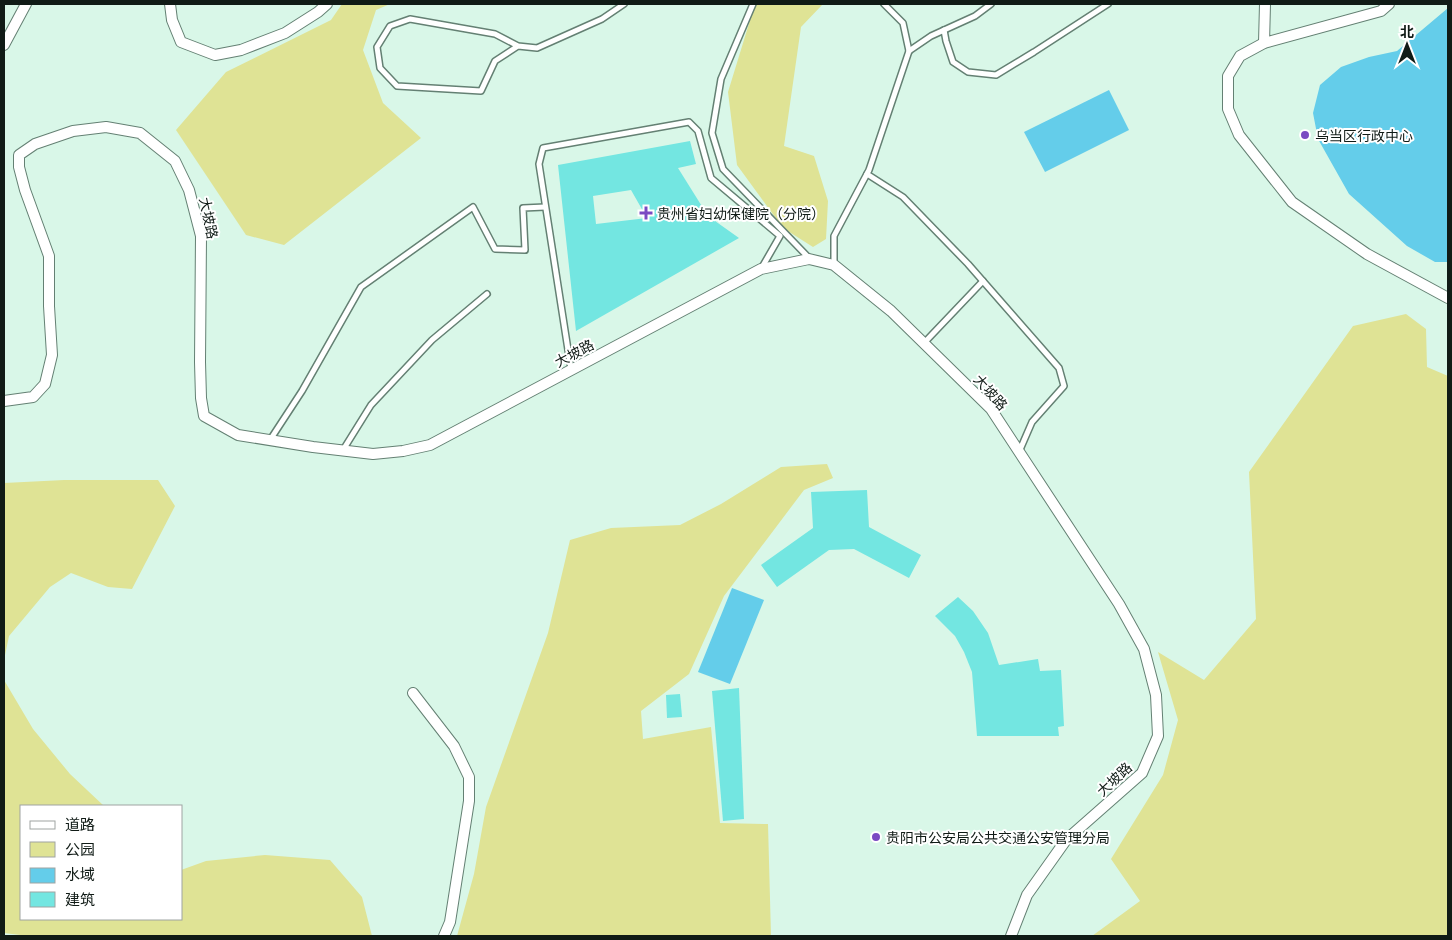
<svg xmlns="http://www.w3.org/2000/svg" width="1452" height="940" font-family="Barlow,'Noto Sans SC',sans-serif">
  <rect width="100%" height="100%" fill="#d9f7e8"/>
  <!-- green -->
  <g fill="#dfe395">
    <polygon points="342,4 390,4 376,10 363,50 383,103 421,138 284,245 246,235 176,130 226,72 331,20"/>
    <polygon points="755,4 823,4 801,27 784,146 814,156 828,201 826,239 813,247 783,228 737,165 728,92"/>
    <polygon points="1406,314 1426,329 1427,367 1448,376 1448,936 1092,936 1140,901 1111,859 1163,775 1178,720 1158,652 1204,680 1256,619 1249,472 1353,326"/>
    <polygon points="827,464 833,478 804,490 724,596 689,674 641,711 643,739 711,727 720,823 768,824 771,936 457,936 474,874 486,807 548,633 570,540 611,528 680,525 721,504 781,467"/>
    <polygon points="64,480 158,480 175,506 132,589 108,587 71,573 50,587 9,636 4,660 4,483"/>
    <polygon points="4,680 33,729 70,774 104,806 21,806 21,919 181,919 181,870 206,861 265,855 330,860 362,897 372,936 28,936 4,933"/>
  </g>
  <!-- water -->
  <g fill="#64cdea">
    <polygon points="1448,8 1448,262 1435,262 1407,246 1349,194 1318,139 1313,113 1320,85 1341,67 1369,57 1397,51"/>
    <polygon points="1109,90 1129,130 1045,172 1024,132"/>
    <polygon points="732,588 764,600 730,684 698,672"/>
  </g>
  <!-- building -->
  <g fill="#73e6e1" fill-rule="evenodd">
    <path d="M 690,141 L 696,164 L 678,168 L 708,216 L 739,238 L 576,331 L 558,165 ZM 631,190 L 647,218 L 596,224 L 593,196 Z"/>
    <polygon points="867,490 869,527 921,555 909,578 854,549 829,550 777,587 761,565 813,528 811,492"/>
    <polygon points="958,597 973,611 988,633 999,665 1038,659 1040,671 1061,670 1064,726 1058,727 1059,736 977,736 972,672 964,652 955,636 935,616"/>
    <polygon points="739,688 744,819 723,821 712,691"/>
    <polygon points="680,694 682,717 667,718 666,695"/>
  </g>
  <g fill="none" stroke-linecap="round" stroke-linejoin="round">
    <defs>
      <g id="lane">
        <polyline points="753,4 721,79 712,133 723,169 809,258"/>
        <polyline points="884,4 903,23 909,51"/>
        <polyline points="944,30 946,41 953,62 968,72 996,75 1034,52 1108,4"/>
        <polyline points="518,46 495,61 481,91 397,86 380,68 377,47 390,26 410,19 495,34 518,46 537,48 602,19 624,4"/>
        <polyline points="867,174 903,197 968,264 1059,368 1064,386 1032,422 1019,452"/>
        <polyline points="834,265 834,236 869,170 909,51 931,36 975,16 991,4"/>
        <polyline points="924,343 983,281"/>
        <polyline points="571,369 539,164 543,148 689,122 698,131 711,178 780,236 761,269"/>
        <polyline points="270,440 302,391 361,287 473,207 495,249 525,250 523,208 545,207"/>
        <polyline points="343,450 371,405 432,340 487,294"/>
      </g>
      <g id="street">
        <polyline points="170,4 172,20 181,42 215,55 241,50 285,33 318,12 327,4"/>
        <polyline points="1389,4 1381,11 1264,43 1240,56 1228,76 1228,109 1239,135 1292,202 1367,254 1448,298"/>
        <polyline points="1264,43 1265,4"/>
        <polyline points="4,45 26,4"/>
        <polyline points="4,401 33,397 45,384 52,355 49,306 49,256 25,190 19,167 19,155 35,144 73,131 106,127 140,133 175,161 189,190 201,236 200,362 201,398 204,416 238,435 313,447 373,454 403,451 430,445 761,269 809,259 834,265 891,311 991,409 1119,604 1144,649 1156,695 1158,736 1142,773 1066,840 1027,895 1011,936"/>
        <polyline points="413,693 454,746 469,777 469,801 450,922 444,936"/>
      </g>
    </defs>
    <!-- lane casing -->
    <use href="#lane" stroke="#648073" stroke-width="8"/>
    <!-- street casing -->
    <use href="#street" stroke="#648073" stroke-width="12"/>
    <!-- lane -->
    <use href="#lane" stroke="#fff" stroke-width="5"/>
    <!-- street -->
    <use href="#street" stroke="#fff" stroke-width="10"/>
  </g>
  <!-- markers -->
  <g fill="#7a4ac2" stroke="#fff" stroke-width="2">
    <circle cx="1305" cy="135" r="5"/>
    <path d="M643.5 205.5h5v5h5v5h-5v5h-5v-5h-5v-5h5z"/>
    <circle cx="876" cy="837" r="5"/>
  </g>
  <g text-anchor="middle" dominant-baseline="central" stroke-width="4" stroke-linejoin="round" paint-order="stroke">
    <!-- poi labels -->
    <g font-size="14" fill="#101b16" stroke="#fff" text-anchor="start">
      <text x="1315" y="135">乌当区行政中心</text>
      <text x="657" y="213">贵州省妇幼保健院（分院）</text>
      <text x="886" y="837">贵阳市公安局公共交通公安管理分局</text>
    </g>
    <!-- street labels -->
    <g font-size="14" fill="#101b16" stroke="#fff">
      <text transform="translate(209 218) rotate(78)">大坡路</text>
      <text transform="translate(574 353) rotate(-28)">大坡路</text>
      <text transform="translate(991 392) rotate(48)">大坡路</text>
      <text transform="translate(1114 779) rotate(-43)">大坡路</text>
    </g>
  </g>
  <!-- border -->
  <rect width="1452" height="940" fill="none" stroke="#101b16" stroke-width="10"/>
  <!-- legend -->
  <rect x="20" y="805" width="162" height="115" fill="#ffffff" stroke="#9fa4a2"/>
  <rect x="30" y="821" width="25" height="8" fill="#ffffff" stroke="#9fa4a2"/>
  <text x="65" y="830" font-size="15" fill="#101b16">道路</text>
  <rect x="30" y="842" width="25" height="15" fill="#dfe395" stroke="#9fa4a2"/>
  <text x="65" y="855" font-size="15" fill="#101b16">公园</text>
  <rect x="30" y="868" width="25" height="15" fill="#64cdea" stroke="#9fa4a2"/>
  <text x="65" y="880" font-size="15" fill="#101b16">水域</text>
  <rect x="30" y="892" width="25" height="15" fill="#73e6e1" stroke="#9fa4a2"/>
  <text x="65" y="905" font-size="15" fill="#101b16">建筑</text>
  <!-- north arrow -->
  <g transform="translate(1407 45)" stroke="#ffffff" stroke-width="4" paint-order="stroke">
  <path d="M0-4L9 19L0 12L-9 19Z" fill="#101b16"/>
  <text y="-8" font-size="14" font-weight="bold" text-anchor="middle" fill="#101b16">北</text>
  </g>
</svg>
